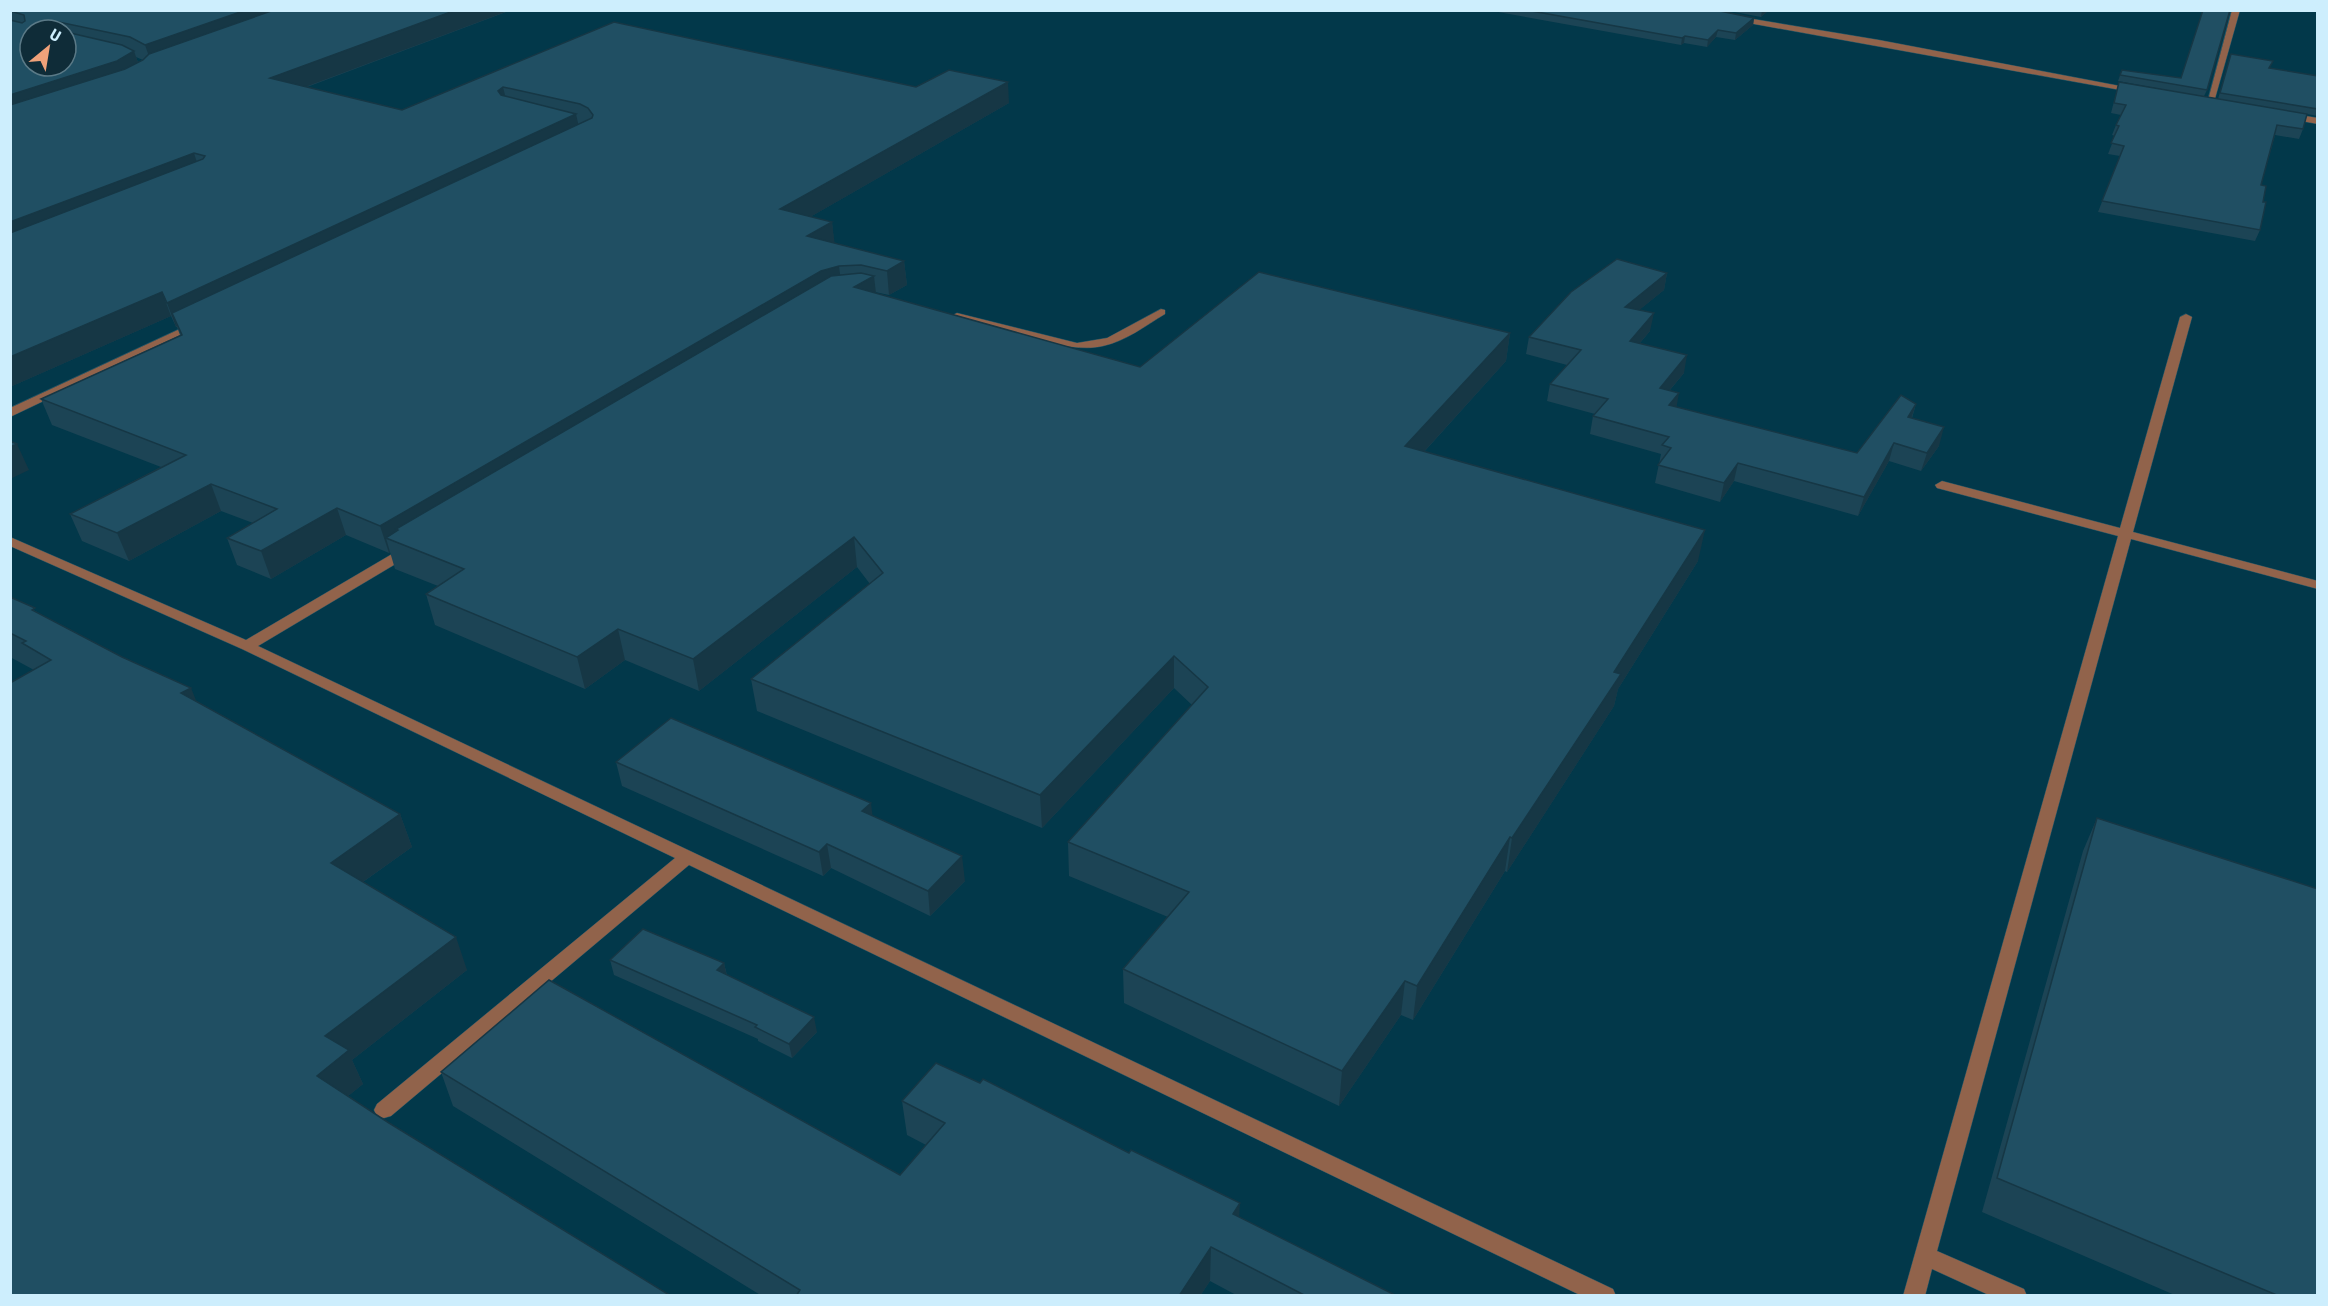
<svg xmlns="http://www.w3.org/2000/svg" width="2328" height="1306" font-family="'Asap Condensed',sans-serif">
  <rect width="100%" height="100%" fill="#02384a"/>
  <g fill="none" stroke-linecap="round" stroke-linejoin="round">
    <defs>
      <g id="lane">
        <path d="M 1161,309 L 1165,310 L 1165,314 C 1145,326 1126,341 1103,346 C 1069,355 990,328 953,318 L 951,316 L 957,313 L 1077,343 L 1107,338 Z"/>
        <polygon points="2186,314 2192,317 2133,532 2318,581 2318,589 2131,539 1937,1251 2024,1289 2027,1296 1991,1296 1932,1269 1925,1296 1903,1296 2118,536 1937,488 1935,485 1942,481 2120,528 2180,317"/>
        <polygon points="197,321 201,322 201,326 10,417 10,408"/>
        <polygon points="10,537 246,640 404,547 414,547 416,550 414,553 258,646 1613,1289 1616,1296 1582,1296 689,865 391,1116 384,1118 377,1116 374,1110 377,1104 675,858 242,649 10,546"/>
      </g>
      <g id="street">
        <polygon points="2232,10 2240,10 2214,102 2207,104"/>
        <polygon points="1735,16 1879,40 2141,90 2137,93 1732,20 1731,18"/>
        <polygon points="2287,113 2318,118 2318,124 2284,118 2282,116"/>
      </g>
    </defs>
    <!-- lane casing -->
    <use href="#lane" stroke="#225567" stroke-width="1"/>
    <!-- street casing -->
    <use href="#street" stroke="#225567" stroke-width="1"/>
    <!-- lane -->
    <use href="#lane" fill="#91634b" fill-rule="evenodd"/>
    <!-- street -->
    <use href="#street" fill="#91634b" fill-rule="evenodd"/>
  </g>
  <!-- wall -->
  <g fill="#1c4455" fill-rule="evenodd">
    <path d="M 10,10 L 511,10 L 307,87 L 402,110 L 614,22 L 916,87 L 1009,103 L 810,217 L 832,222 L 834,243 L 904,261 L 907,285 L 889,295 L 875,292 L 876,293 L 1140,367 L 1510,333 L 1506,361 L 1424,452 L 1698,561 L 1618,689 L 1614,706 L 1507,872 L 1505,871 L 1413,1020 L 1401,1015 L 1339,1106 L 1124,1003 L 1123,969 L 1168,917 L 1069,876 L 1068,842 L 1192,705 L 1174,688 L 1042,828 L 757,711 L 751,679 L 870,584 L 857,567 L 699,691 L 625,660 L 585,689 L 435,625 L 426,594 L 438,586 L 395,569 L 390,552 L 389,553 L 346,535 L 271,579 L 237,565 L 227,538 L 253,523 L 221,511 L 129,561 L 82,541 L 70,514 L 161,467 L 52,425 L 41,399 L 180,335 L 177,327 L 176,327 L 171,316 L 10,387 ZM 30,30 L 66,30 L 66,66 ZM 136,57 L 143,60 L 138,62 Z"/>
    <polygon points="1487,10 1715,10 1754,18 1753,25 1735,40 1716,37 1707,47 1684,43 1681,45"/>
    <polygon points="1724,10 1769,10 1761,17"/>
    <polygon points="2231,54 2270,68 2318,76 2318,116 2307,114 2303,129 2299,139 2275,135 2261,185 2263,202 2260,230 2255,241 2098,212 2120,156 2108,154 2115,136 2112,135 2116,125 2121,115 2111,113 2119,82 2199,96 2118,81 2122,70 2207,90 2204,96 2218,99"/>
    <polygon points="1667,273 1664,290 1639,310 1650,331 1640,343 1684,373 1670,390 1676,407 1857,453 1916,404 1912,418 1939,446 1921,471 1889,461 1858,516 1734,481 1720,502 1655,483 1661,454 1590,434 1593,416 1595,414 1547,401 1550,384 1567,365 1526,354 1529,337"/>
    <polygon points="10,597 37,612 196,702 400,814 412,847 363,882 467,970 352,1060 363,1084 348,1096 389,1123 10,1296 34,670 10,657"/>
    <polygon points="616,762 965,881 930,916 831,868 823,876 622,786"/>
    <polygon points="2097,818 2316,889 2318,881 2318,1296 2177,1296 1982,1212 2083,851"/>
    <polygon points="610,960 724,963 727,975 817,1032 792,1058 758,1041 758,1039 614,975"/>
    <polygon points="441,1072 900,1175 926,1145 907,1135 902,1101 1239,1217 1397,1296 1238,1296 1210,1281 1200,1296 762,1296 453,1106"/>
  </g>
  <!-- shaded-wall -->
  <g fill="#163745">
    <polygon points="246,10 307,10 152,65 145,45"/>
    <polygon points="456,10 511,10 276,98 270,78"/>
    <polygon points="1762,10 1769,10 1761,17"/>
    <polygon points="1754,18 1753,25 1735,40 1736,33"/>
    <polygon points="59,22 62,30 58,30 57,25"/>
    <polygon points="1718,30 1716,37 1707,47 1708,40"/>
    <polygon points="1685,36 1684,43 1681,45 1682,38"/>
    <polygon points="134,51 141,71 10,118 10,95"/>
    <polygon points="1008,82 1009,103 784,232 780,209"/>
    <polygon points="503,87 508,107 498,91"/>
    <polygon points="576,114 581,136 172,313 177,326 176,327 167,303"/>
    <polygon points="194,153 201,175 10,249 10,222"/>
    <polygon points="832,222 835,246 807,236"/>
    <polygon points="904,261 907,285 889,295 887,271"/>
    <polygon points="839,266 842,290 398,530 396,529 400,544 386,538 390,552 389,553 380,526 821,271"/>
    <polygon points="1667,273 1664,290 1622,324 1625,307"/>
    <polygon points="874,276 877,302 854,287"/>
    <polygon points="162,292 171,316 10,387 10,357"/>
    <polygon points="1654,313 1650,331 1627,358 1630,341"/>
    <polygon points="1510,333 1506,361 1402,476 1405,446"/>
    <polygon points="1687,355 1684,373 1657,405 1660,388"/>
    <polygon points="1679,393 1676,410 1669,405"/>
    <polygon points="1916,404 1910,422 1908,417"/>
    <polygon points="1944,427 1939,446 1921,471 1927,453"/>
    <polygon points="1894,443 1889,461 1858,516 1864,497"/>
    <polygon points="17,444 29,470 10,479 10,447"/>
    <polygon points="1738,463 1734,481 1720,502 1724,483"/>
    <polygon points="211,484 221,511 129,561 117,533"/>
    <polygon points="337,508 346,535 271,579 261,551"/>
    <polygon points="1705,530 1698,561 1618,689 1614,706 1507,872 1512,838 1614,672"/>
    <polygon points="854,537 857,567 699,691 693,659"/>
    <polygon points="618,629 625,660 585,689 577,657"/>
    <polygon points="1174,656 1174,688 1042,828 1040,795"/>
    <polygon points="191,688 204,720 181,693"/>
    <polygon points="871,803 874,827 862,811"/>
    <polygon points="400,814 412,847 343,896 331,863"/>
    <polygon points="1510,837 1505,871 1413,1020 1417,986"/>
    <polygon points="827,844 831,868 823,876 819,852"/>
    <polygon points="962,856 965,881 930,916 928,891"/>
    <polygon points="456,937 467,970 352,1060 363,1084 331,1110 317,1076 325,1036"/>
    <polygon points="724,963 727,977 717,970"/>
    <polygon points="1405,981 1401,1015 1339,1106 1342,1071"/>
    <polygon points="814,1017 817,1032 792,1058 789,1044"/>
    <polygon points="1240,1203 1238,1237 1233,1214"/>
    <polygon points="1211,1247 1210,1281 1200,1296 1179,1296"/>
  </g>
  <!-- building -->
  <g fill="#204f63" stroke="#163745" stroke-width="1.5">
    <polygon points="246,10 145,45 130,37 59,22 57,25 58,30 30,30 30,66 66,66 66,32 122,45 134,51 117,61 10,95 10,20 22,23 25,21 24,15 10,11"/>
    <polygon points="274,10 456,10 270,78 402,110 614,22 916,87 949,70 1008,82 780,209 832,222 807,236 904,261 887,271 861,265 839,266 821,271 380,526 337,508 261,551 227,538 277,509 211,484 117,533 70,514 186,455 41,399 182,335 172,313 592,118 593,115 588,108 580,104 503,87 498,91 501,95 576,114 167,303 162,292 10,357 10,233 203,159 205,156 194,153 10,222 10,105 125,69 143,60 149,54"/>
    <polygon points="1526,10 1715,10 1754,18 1736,33 1718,30 1708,40 1685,36 1682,38"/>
    <polygon points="2203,10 2230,10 2207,90 2120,75 2122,70 2181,78"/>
    <polygon points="2231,54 2273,61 2269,68 2318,76 2318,109 2220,93"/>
    <polygon points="2119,82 2307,114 2303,129 2277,125 2261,185 2266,186 2263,202 2266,202 2260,230 2102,201 2124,146 2111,143 2119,126 2116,125 2126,105 2114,103"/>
    <polygon points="1617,259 1667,273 1625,307 1654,313 1630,341 1687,355 1660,388 1679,393 1669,405 1857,453 1901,395 1916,404 1908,417 1944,427 1927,453 1894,443 1864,497 1738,463 1724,483 1658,465 1671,448 1662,445 1669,437 1593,416 1608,399 1550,384 1581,350 1529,337 1571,292"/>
    <polygon points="1259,272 1510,333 1405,446 1705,530 1614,672 1621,674 1512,838 1510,837 1417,986 1405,981 1342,1071 1123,969 1189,892 1068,842 1208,687 1174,656 1040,795 751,679 883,573 854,537 693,659 618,629 577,657 426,594 464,569 386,538 398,530 396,529 831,276 861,273 874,276 854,287 1140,367"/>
    <polygon points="10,441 17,444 10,447"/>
    <polygon points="10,597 35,608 32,610 122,657 191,688 181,693 400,814 331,863 456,937 325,1036 349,1050 317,1076 389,1123 671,1296 10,1296 10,683 51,660 22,643 26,641 10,633"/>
    <polygon points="671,718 871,803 862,811 962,856 928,891 827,844 819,852 616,762"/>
    <polygon points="2097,818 2318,889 2318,1296 2279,1296 1997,1178"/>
    <polygon points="643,929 724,963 717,970 814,1017 789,1044 755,1027 757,1025 610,960"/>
    <polygon points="549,980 900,1175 945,1123 902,1101 936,1063 980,1083 983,1079 1129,1153 1131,1150 1240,1203 1233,1214 1397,1296 1306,1296 1211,1247 1179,1296 796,1296 800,1290 441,1072"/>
  </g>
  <!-- border -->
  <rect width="2328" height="1306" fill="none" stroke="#cdeefd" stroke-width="24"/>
  <!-- north arrow -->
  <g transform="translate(48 48) rotate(30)"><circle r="28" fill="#0f2c38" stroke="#5b7a87" stroke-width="1.5"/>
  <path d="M0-4.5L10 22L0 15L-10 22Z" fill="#f0a27a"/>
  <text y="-9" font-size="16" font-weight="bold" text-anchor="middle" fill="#cdeefd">U</text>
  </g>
</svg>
